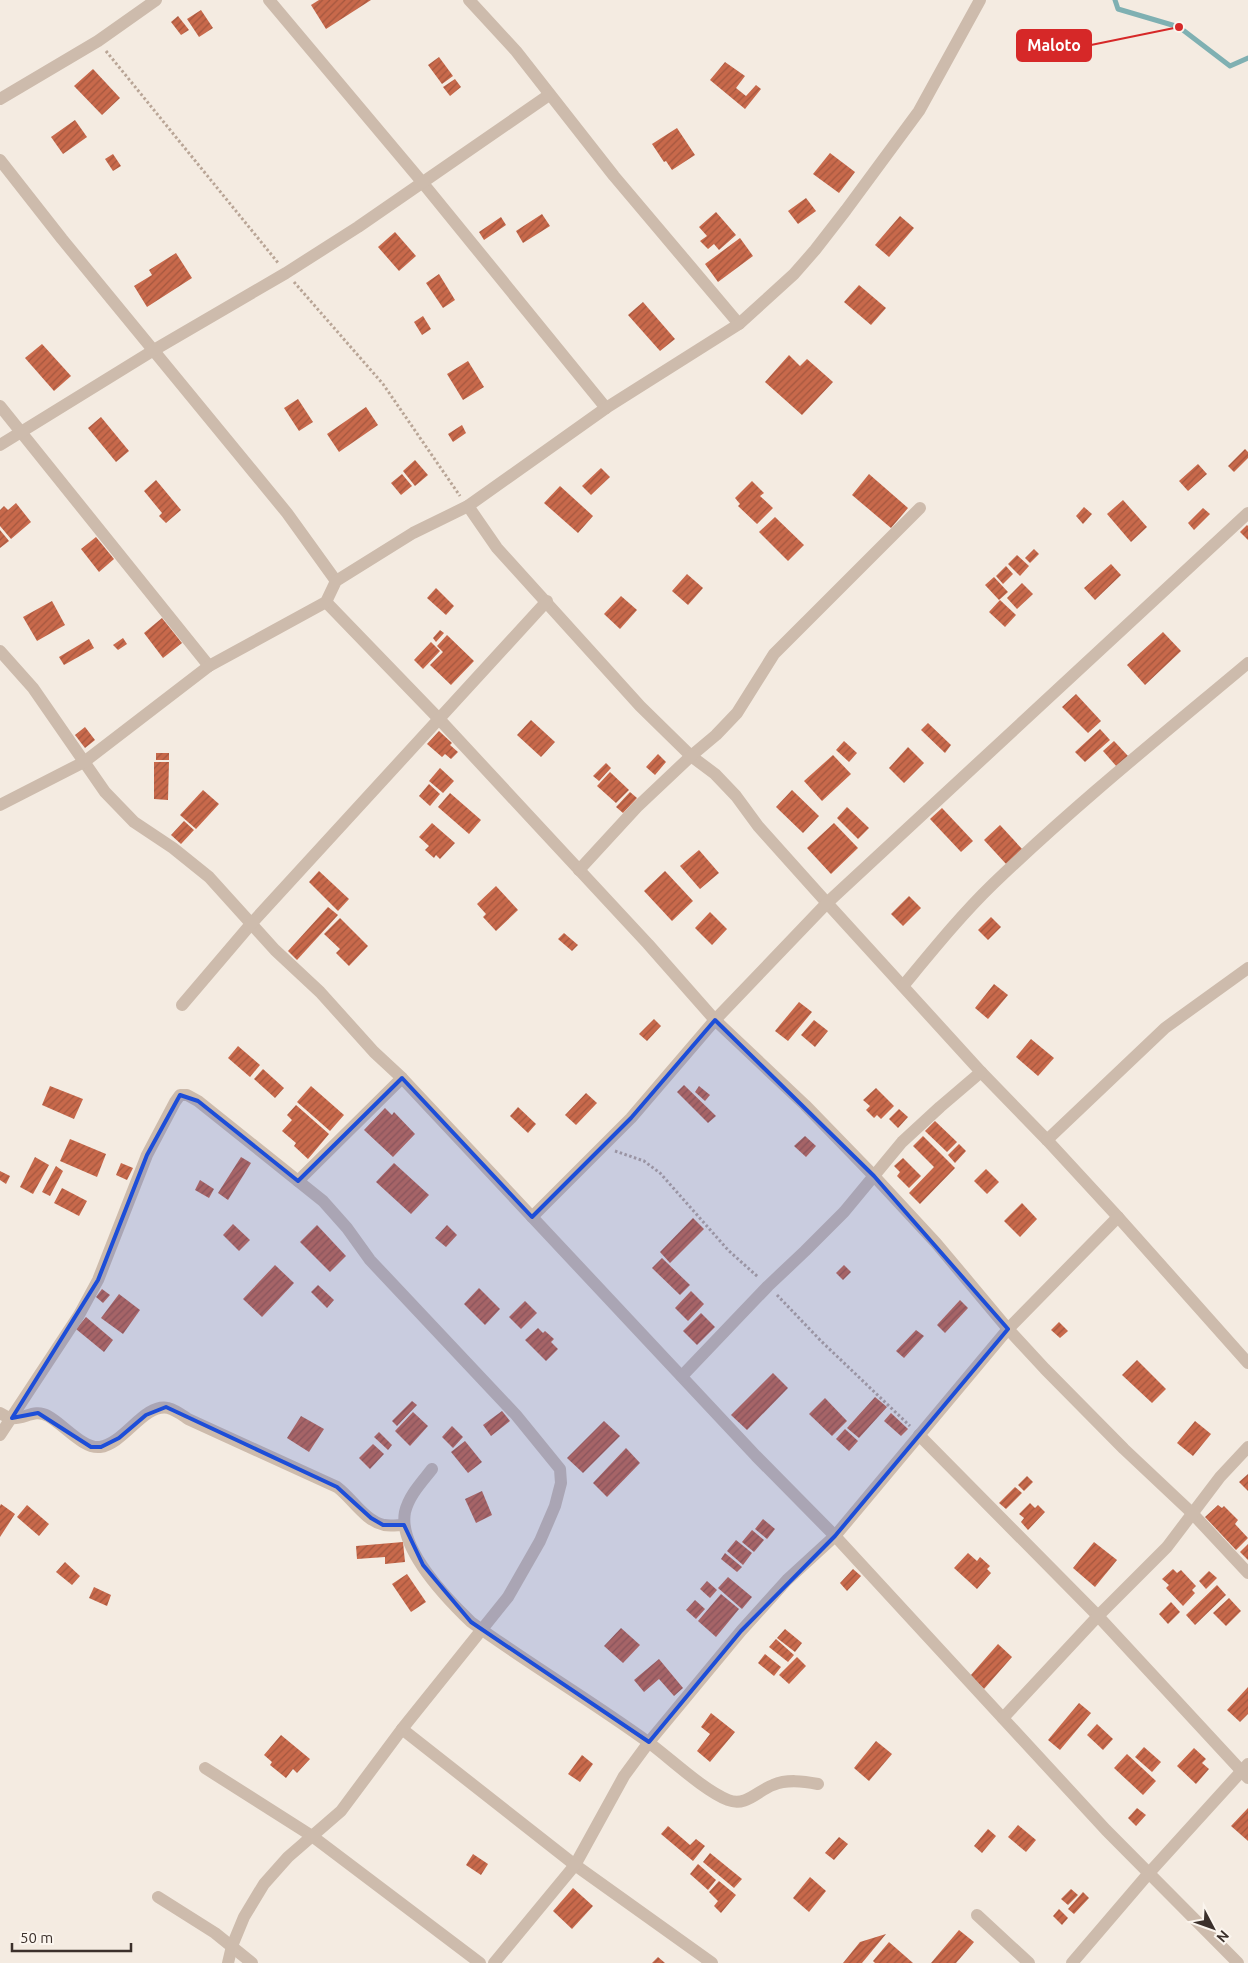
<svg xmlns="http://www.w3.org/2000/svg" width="1248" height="1963" font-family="Ubuntu,sans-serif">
  <defs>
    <pattern id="building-hatch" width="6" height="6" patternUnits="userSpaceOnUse" patternTransform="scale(1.25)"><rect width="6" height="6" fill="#c8694b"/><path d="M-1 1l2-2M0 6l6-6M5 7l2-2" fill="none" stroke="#a4573f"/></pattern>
  </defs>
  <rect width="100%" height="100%" fill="#f4ebe1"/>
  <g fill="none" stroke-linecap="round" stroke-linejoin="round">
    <!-- stream -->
    <polyline stroke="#7fb0b2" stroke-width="5" points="1115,0 1118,9 1179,27 1230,66 1248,58"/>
  </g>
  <!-- building -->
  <g fill="url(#building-hatch)">
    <polygon points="319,0 371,0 326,29 311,5"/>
    <polygon points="201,10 213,28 199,37 187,19"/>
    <polygon points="178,16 189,30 181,35 171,22"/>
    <polygon points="439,57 453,76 442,84 428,65"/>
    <polygon points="725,62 745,76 736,88 746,96 756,85 761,89 745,109 710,80"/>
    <polygon points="93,69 120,98 102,115 74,86"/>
    <polygon points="455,79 461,87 450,96 443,87"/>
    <polygon points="75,120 87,137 63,154 51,137"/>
    <polygon points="677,128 695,155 672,170 666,161 664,162 652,144"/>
    <polygon points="830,153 855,172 839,193 813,174"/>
    <polygon points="113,154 121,166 113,171 105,159"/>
    <polygon points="806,198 816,211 798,224 788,211"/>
    <polygon points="716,212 736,235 719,250 714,244 708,249 700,241 707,236 699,227"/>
    <polygon points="542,214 550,226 523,243 516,231"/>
    <polygon points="900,216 914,228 889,257 875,245"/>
    <polygon points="501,217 506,225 484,240 479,232"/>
    <polygon points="395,232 416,256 399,271 378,247"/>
    <polygon points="740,238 753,256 718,282 705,264"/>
    <polygon points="176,253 192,278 147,307 134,286 152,275 149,270"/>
    <polygon points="439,274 455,300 443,308 426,283"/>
    <polygon points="859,285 886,308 871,325 844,302"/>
    <polygon points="643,302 675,339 660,351 628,315"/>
    <polygon points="423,316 431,329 422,335 414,322"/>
    <polygon points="42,344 71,376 54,391 25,358"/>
    <polygon points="789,355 800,366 807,359 833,382 802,415 765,382"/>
    <polygon points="468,361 484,387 463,400 447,374"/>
    <polygon points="298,399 313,422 299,431 284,408"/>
    <polygon points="366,407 378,425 339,452 327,434"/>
    <polygon points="101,417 129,451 116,462 88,428"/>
    <polygon points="462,425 466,433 453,442 448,434"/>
    <polygon points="1245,449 1248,452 1248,458 1234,472 1228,466"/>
    <polygon points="415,460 428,475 415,486 403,471"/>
    <polygon points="1198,464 1207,474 1188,491 1179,481"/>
    <polygon points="601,468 610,477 591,495 582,486"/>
    <polygon points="402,474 412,486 401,495 391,483"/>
    <polygon points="869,474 908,508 891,528 852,495"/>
    <polygon points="156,480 181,510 166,523 159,516 162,513 144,491"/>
    <polygon points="752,481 764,493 760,496 773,508 757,524 738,506 740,504 735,498"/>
    <polygon points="560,486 593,516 578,533 544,503"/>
    <polygon points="1123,500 1147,527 1131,542 1107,514"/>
    <polygon points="16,503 31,522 11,539 0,526 0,510 4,506 8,510"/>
    <polygon points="1084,507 1092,514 1083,524 1076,516"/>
    <polygon points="1203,508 1210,514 1194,530 1188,523"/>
    <polygon points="775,517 804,545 788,561 759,532"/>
    <polygon points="1247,525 1248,526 1248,540 1240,532"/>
    <polygon points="0,530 9,541 0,548"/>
    <polygon points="96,537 114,559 99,572 81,549"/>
    <polygon points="1034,549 1039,554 1030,563 1025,558"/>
    <polygon points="1017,555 1029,566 1020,576 1008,564"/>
    <polygon points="1111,564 1121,575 1095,600 1084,588"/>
    <polygon points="1006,566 1013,574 1003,584 996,576"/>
    <polygon points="687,574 703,588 688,605 672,591"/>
    <polygon points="994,577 1008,592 999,600 985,585"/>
    <polygon points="1022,583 1033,594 1017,609 1007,598"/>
    <polygon points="436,588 454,606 446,615 427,598"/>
    <polygon points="621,596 637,610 620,629 604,614"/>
    <polygon points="1000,600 1016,615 1005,627 989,612"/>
    <polygon points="52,601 65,625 37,641 23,617"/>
    <polygon points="162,618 182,643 163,658 144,633"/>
    <polygon points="440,630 444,633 436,642 433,638"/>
    <polygon points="1163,632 1181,651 1145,685 1127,665"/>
    <polygon points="447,635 474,661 451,685 430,665 443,652 437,646"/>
    <polygon points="123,638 127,644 118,650 113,645"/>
    <polygon points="89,639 94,648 64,665 59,657"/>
    <polygon points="431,642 440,651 423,669 414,660"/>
    <polygon points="1076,694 1101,721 1088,733 1062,707"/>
    <polygon points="531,720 555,742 541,757 517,735"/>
    <polygon points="928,723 951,745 945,753 921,730"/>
    <polygon points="85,727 95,740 85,748 75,735"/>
    <polygon points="1100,729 1110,740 1085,762 1075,752"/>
    <polygon points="439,731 452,743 450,745 458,752 451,759 445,754 442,757 427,744"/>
    <polygon points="844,741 857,753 849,762 836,750"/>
    <polygon points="1114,741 1128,756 1117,767 1103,751"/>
    <polygon points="908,747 924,763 904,783 889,768"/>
    <rect x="156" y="753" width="13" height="7"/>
    <polygon points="658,754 666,762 655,775 646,767"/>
    <polygon points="833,755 851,774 822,801 804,781"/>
    <polygon points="154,762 169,762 168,800 154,799"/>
    <polygon points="606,763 611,768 599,781 593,776"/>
    <polygon points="440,768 454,781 443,793 429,781"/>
    <polygon points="610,772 629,790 616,803 597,786"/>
    <polygon points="429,784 440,794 430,806 419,796"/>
    <polygon points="203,790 219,804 196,829 180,815"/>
    <polygon points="792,790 819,816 803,833 776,807"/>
    <polygon points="630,792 637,798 623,813 616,807"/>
    <polygon points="450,793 481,820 469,834 438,807"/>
    <polygon points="847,807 869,828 858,839 837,818"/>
    <polygon points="942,808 973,841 961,852 930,819"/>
    <polygon points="184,821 194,830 181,844 171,835"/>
    <polygon points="432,823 455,843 440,859 436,855 434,858 425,850 429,846 419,837"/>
    <polygon points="834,823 858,848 831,874 807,848"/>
    <polygon points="1000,825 1023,850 1007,865 984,840"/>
    <polygon points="699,850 719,873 700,889 680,866"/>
    <polygon points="319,871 349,899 338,911 309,882"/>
    <polygon points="665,871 693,901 672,921 644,891"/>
    <polygon points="496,886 518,910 496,931 483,917 486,914 477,904"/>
    <polygon points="909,896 921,908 903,926 891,914"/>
    <polygon points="328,907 338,915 297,960 288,951"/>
    <polygon points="710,912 727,929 712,945 695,928"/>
    <polygon points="991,917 1001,927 988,940 978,930"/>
    <polygon points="340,918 368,946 349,966 336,953 340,949 324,934"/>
    <polygon points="564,933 578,945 572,951 558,939"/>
    <polygon points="994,984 1008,995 988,1019 975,1008"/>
    <polygon points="799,1002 812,1012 788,1041 775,1031"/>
    <polygon points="654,1019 661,1026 647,1041 639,1034"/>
    <polygon points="814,1020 828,1031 815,1047 801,1035"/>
    <polygon points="1031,1039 1054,1058 1038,1076 1016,1057"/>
    <polygon points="238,1046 260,1065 250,1077 228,1058"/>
    <polygon points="263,1069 284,1088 275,1098 254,1079"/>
    <polygon points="684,1085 716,1116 708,1123 677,1092"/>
    <polygon points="50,1086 83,1099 74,1119 42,1105"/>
    <polygon points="311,1086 344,1115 330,1131 297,1102"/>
    <polygon points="699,1086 710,1095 705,1101 695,1092"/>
    <polygon points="876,1088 894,1106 881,1119 877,1115 874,1118 866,1110 870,1106 863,1100"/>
    <polygon points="586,1093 597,1103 576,1125 565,1115"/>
    <polygon points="296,1105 329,1134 308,1159 294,1146 296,1143 282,1131 292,1120 287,1115"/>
    <polygon points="518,1107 536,1124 528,1133 510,1116"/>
    <polygon points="385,1108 392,1115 394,1112 415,1134 393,1157 364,1130"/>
    <polygon points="899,1109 908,1117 898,1128 889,1119"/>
    <polygon points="935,1121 957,1142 947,1152 925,1131"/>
    <polygon points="805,1136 816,1146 806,1157 794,1146"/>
    <polygon points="923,1136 955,1168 920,1204 909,1193 934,1167 913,1146"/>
    <polygon points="70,1139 106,1154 97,1177 60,1161"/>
    <polygon points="959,1144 966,1151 955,1163 948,1155"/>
    <polygon points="35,1157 49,1165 33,1194 20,1187"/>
    <polygon points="241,1157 251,1163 228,1200 218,1193"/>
    <polygon points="903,1158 921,1176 909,1188 897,1176 900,1172 894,1166"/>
    <polygon points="121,1163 133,1168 127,1180 116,1175"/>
    <polygon points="394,1163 429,1195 411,1214 376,1182"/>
    <polygon points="56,1166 63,1171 50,1196 42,1192"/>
    <polygon points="986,1169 999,1182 987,1194 974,1181"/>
    <polygon points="0,1171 10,1176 6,1184 0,1180"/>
    <polygon points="200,1180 214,1189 209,1198 195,1190"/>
    <polygon points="62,1188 87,1201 79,1216 54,1203"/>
    <polygon points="1022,1203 1037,1219 1020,1237 1004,1221"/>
    <polygon points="693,1218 704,1229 670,1263 660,1252"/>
    <polygon points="233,1224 250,1240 239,1251 223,1235"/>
    <polygon points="317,1225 346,1256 330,1272 300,1242"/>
    <polygon points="447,1225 457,1235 446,1247 435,1238"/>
    <polygon points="662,1258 690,1285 680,1295 652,1268"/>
    <polygon points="275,1265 294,1283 262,1317 243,1299"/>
    <polygon points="844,1265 851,1272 843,1280 836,1273"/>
    <polygon points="318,1285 334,1300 327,1308 311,1292"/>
    <polygon points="479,1288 500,1309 485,1325 464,1304"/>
    <polygon points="102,1289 110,1295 103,1303 96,1297"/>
    <polygon points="691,1291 704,1304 688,1321 675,1308"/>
    <polygon points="119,1294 140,1310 123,1334 101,1318"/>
    <polygon points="960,1300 968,1308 945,1333 937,1325"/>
    <polygon points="525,1301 537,1313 521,1329 509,1317"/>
    <polygon points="701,1313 715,1327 697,1345 683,1331"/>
    <polygon points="86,1317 113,1340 104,1352 76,1329"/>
    <polygon points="1059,1322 1068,1331 1060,1338 1051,1330"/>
    <polygon points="538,1328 543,1333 545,1331 554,1339 551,1342 558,1349 546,1361 525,1340"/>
    <polygon points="916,1330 924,1336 904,1358 896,1351"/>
    <polygon points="1137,1360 1166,1389 1152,1403 1122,1375"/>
    <polygon points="773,1373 788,1388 747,1430 731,1415"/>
    <polygon points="875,1397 887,1407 859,1438 847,1428"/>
    <polygon points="825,1398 847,1421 832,1436 809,1414"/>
    <polygon points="412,1401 417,1405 397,1426 392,1421"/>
    <polygon points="502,1411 510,1421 491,1436 483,1425"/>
    <polygon points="413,1412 428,1426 410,1446 395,1431"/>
    <polygon points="891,1413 908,1429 901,1436 884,1421"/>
    <polygon points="301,1416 324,1429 309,1452 287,1438"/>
    <polygon points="604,1421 620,1436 583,1473 567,1458"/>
    <polygon points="1195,1421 1211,1434 1193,1456 1177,1443"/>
    <polygon points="452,1426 463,1437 453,1448 442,1437"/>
    <polygon points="845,1429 858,1441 849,1451 836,1439"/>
    <polygon points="379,1432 392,1445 388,1450 374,1437"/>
    <polygon points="465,1441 482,1462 468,1473 451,1452"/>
    <polygon points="373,1444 384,1454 370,1469 359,1458"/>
    <polygon points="626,1448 640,1463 607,1497 593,1483"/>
    <polygon points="1248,1474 1248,1491 1239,1482"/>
    <polygon points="1027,1476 1033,1482 1024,1491 1018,1485"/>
    <polygon points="1015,1487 1022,1493 1006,1509 999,1503"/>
    <polygon points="482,1491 492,1515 476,1523 465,1499"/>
    <polygon points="1030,1503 1035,1508 1038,1505 1045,1512 1028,1530 1021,1522 1024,1518 1019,1514"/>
    <polygon points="1,1504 15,1514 0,1537 0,1506"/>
    <polygon points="27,1505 49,1524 39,1536 17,1517"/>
    <polygon points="1218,1505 1222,1508 1224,1506 1238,1520 1235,1524 1248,1538 1236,1550 1205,1517"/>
    <polygon points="763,1519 775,1529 767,1539 755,1529"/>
    <polygon points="752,1530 764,1540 754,1552 742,1542"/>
    <polygon points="736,1540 752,1553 743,1565 727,1551"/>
    <polygon points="403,1542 405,1562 385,1564 385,1557 357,1559 356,1546"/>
    <polygon points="1094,1542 1117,1560 1095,1587 1073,1568"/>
    <polygon points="1248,1544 1248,1560 1240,1552"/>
    <polygon points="725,1553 742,1567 737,1572 721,1559"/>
    <polygon points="968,1553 977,1561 980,1557 990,1566 987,1569 991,1573 977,1589 954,1568"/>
    <polygon points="65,1562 80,1576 72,1585 56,1572"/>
    <polygon points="853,1569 861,1576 847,1591 840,1583"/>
    <polygon points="1173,1569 1177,1573 1181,1570 1196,1586 1192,1590 1195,1593 1183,1606 1166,1588 1169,1585 1162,1579"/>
    <polygon points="1209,1571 1217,1578 1206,1589 1199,1581"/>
    <polygon points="407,1574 426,1602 411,1612 392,1584"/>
    <polygon points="728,1577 752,1597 742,1609 718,1588"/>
    <polygon points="707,1581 717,1590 710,1598 700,1589"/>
    <polygon points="1217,1585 1226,1595 1195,1625 1186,1615"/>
    <polygon points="94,1587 111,1595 107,1606 89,1598"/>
    <polygon points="721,1594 739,1609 716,1637 698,1621"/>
    <polygon points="1229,1598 1241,1611 1226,1626 1213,1613"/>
    <polygon points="695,1600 705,1609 696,1619 686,1610"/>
    <polygon points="1171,1602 1180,1612 1168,1624 1159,1614"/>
    <polygon points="621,1628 640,1645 623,1663 604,1646"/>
    <polygon points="785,1629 802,1643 795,1652 777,1638"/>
    <polygon points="776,1639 794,1655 788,1662 769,1647"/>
    <polygon points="998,1644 1012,1657 984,1689 970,1676"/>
    <polygon points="765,1654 781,1667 774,1676 758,1663"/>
    <polygon points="797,1657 806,1666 789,1684 779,1675"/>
    <polygon points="659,1659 683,1688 674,1696 659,1679 644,1692 634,1680"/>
    <polygon points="1248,1687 1248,1714 1240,1722 1227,1710"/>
    <polygon points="1079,1703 1091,1713 1060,1750 1048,1740"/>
    <polygon points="711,1713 735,1732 710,1762 697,1751 710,1734 701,1727"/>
    <polygon points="1097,1724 1113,1739 1103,1750 1087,1735"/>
    <polygon points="281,1735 310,1759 297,1773 293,1769 286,1778 270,1765 272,1762 264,1755"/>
    <polygon points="876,1741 892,1754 869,1781 854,1768"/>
    <polygon points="1144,1747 1161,1762 1152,1772 1135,1757"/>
    <polygon points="1194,1748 1206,1759 1202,1763 1209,1769 1196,1784 1177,1766"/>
    <polygon points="1127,1754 1156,1781 1143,1795 1114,1768"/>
    <polygon points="582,1755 593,1764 580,1782 568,1774"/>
    <polygon points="1137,1808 1146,1815 1136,1826 1128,1818"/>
    <polygon points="1248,1808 1248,1841 1231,1826"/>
    <polygon points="1018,1825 1036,1840 1026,1852 1008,1837"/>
    <polygon points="668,1826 690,1845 696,1839 705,1846 693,1861 661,1834"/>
    <polygon points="988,1829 996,1836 982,1853 974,1846"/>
    <polygon points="839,1837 848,1844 834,1860 825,1853"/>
    <polygon points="710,1853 742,1879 734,1888 703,1862"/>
    <polygon points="473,1854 488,1864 481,1875 466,1865"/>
    <polygon points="698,1864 716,1880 708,1890 690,1874"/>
    <polygon points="810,1877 826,1891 809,1912 793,1898"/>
    <polygon points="719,1881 736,1895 721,1913 714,1906 718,1901 709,1892"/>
    <polygon points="573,1888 593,1906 572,1929 553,1911"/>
    <polygon points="1071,1889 1078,1895 1068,1905 1061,1899"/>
    <polygon points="1083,1892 1089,1898 1074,1914 1068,1909"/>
    <polygon points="1059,1909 1068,1918 1062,1925 1053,1916"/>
    <polygon points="959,1930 974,1942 956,1963 931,1963"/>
    <polygon points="886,1934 862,1963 843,1963 860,1942"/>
    <polygon points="889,1942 913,1963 875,1963 873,1961"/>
    <polygon points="658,1957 665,1963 652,1963"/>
  </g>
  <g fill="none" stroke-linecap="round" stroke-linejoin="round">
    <!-- path -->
    <g stroke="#b9a596" stroke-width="3" stroke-dasharray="2.5 2.5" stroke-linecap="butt">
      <polyline points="106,51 279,264"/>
      <polyline points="294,282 383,384 460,496"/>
      <polyline points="615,1151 644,1161 660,1173 728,1250 758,1277"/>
      <polyline points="777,1295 821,1341 910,1426"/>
    </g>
    <!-- street -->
    <g stroke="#cdbbac" stroke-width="12">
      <polyline points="269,0 422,182 606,408"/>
      <polyline points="469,0 516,51 614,176 739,324"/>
      <polyline points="0,99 98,41 156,0"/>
      <polyline points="0,160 62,239 287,513 336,581"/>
      <polyline points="0,406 209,666"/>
      <polyline points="0,445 154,350 286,273 358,227 549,95"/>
      <polyline points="468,506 497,548 640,706 691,756 715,774 736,796 758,826 827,903 981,1072 1047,1140 1118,1217 1248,1363"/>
      <polyline points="326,602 440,720 648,944 715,1020 805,1105 874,1176 936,1243 1008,1329 1045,1369 1124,1449 1192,1513 1248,1573"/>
      <polyline points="0,651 33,688 105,792 134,822 173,848 209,877 275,950 320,992 374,1052 402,1078 756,1456 835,1536 1106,1830 1238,1963"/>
      <polyline points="0,805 84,762 209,666 326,602 336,581 413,533 468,506 606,408 739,324 794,274 815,250 846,210 919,111 980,0"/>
      <polyline points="579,870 637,807 691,756 716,735 737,713 774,654 920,508"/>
      <path d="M 903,986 C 932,951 961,915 993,884 C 1074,806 1162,735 1248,663"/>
      <polyline points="182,1005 251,924 547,601"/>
      <polyline points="1047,1140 1165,1028 1248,968"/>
      <polyline points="532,1217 631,1118 715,1020 827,903 1248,513"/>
      <polyline points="682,1376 768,1286 805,1251 844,1212 902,1142 940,1107 981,1072"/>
      <path d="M 0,1413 C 3,1415 7,1417 11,1418 C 24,1420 34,1408 48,1416 C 63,1424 83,1449 100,1447 C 124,1444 144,1403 168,1408 C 176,1410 182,1415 188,1419 L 337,1487 C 352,1498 365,1521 384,1525 C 390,1526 398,1525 404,1525"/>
      <polyline points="0,1435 79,1315 98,1280 147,1155 175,1102 180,1095 187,1095 198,1101 298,1181"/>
      <polyline points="919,1435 1098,1616 1248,1778"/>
      <path d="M 432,1469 C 422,1482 409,1495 405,1512 C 398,1548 446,1598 471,1622 C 529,1664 590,1700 648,1742 C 670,1758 703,1790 728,1800 C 746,1807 757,1791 773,1785 C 787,1779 803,1781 818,1784"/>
      <polyline points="1003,1718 1098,1616 1167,1547 1220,1477 1248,1447"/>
      <polyline points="402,1729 575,1865 712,1963"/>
      <polyline points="205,1768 312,1836 480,1963"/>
      <polyline points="158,1897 215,1933 252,1963"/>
      <polyline points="977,1915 1029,1963"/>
      <polyline points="228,1963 232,1946 244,1917 264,1884 288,1857 341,1811 402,1729 508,1597 540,1541 555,1506 561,1483 560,1469 516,1415 370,1260 347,1228 323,1201 298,1181 402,1078"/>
      <polyline points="494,1963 575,1865 624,1776 649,1742 741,1631 787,1580 835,1536 1008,1329 1118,1217"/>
      <polyline points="1072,1963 1149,1873 1248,1764"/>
    </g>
  </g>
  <!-- marked area -->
  <path fill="#1d4ed8" fill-opacity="0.2" stroke="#1d4ed8" stroke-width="4" stroke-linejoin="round" d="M 715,1020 L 874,1176 L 1008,1329 L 835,1536 L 741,1631 L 649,1742 L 471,1622 L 423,1565 L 404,1525 L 383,1525 L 371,1518 L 337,1487 L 166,1407 L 146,1415 L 119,1438 L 101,1447 L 91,1447 L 38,1413 L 12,1418 L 98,1280 L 147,1155 L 180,1095 L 198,1101 L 298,1181 L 402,1078 L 532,1217 L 631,1118 Z"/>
  <!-- callouts -->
  <path fill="none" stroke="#d62828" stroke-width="2" d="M1179 27L1091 45"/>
  <circle fill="#d62828" stroke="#fbf5ee" stroke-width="2" cx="1179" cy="27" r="5"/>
  <rect fill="#d62828" stroke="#d62828" stroke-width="2" x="1017" y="30" width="74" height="31" rx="5"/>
  <g font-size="16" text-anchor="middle" font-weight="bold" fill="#fff">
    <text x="1054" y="51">Maloto</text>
  </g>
  <!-- north arrow -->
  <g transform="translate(1213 1928) rotate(131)" stroke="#fbf5ee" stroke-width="4" paint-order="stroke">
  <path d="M0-4L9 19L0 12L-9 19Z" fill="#3b302b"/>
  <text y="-8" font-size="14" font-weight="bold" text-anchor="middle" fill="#3b302b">N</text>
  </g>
  <!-- scale -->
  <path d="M12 1943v8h119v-8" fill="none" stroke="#3b302b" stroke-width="2.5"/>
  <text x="20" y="1943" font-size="15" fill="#3b302b" stroke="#fbf5ee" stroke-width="4" paint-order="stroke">50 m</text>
</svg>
